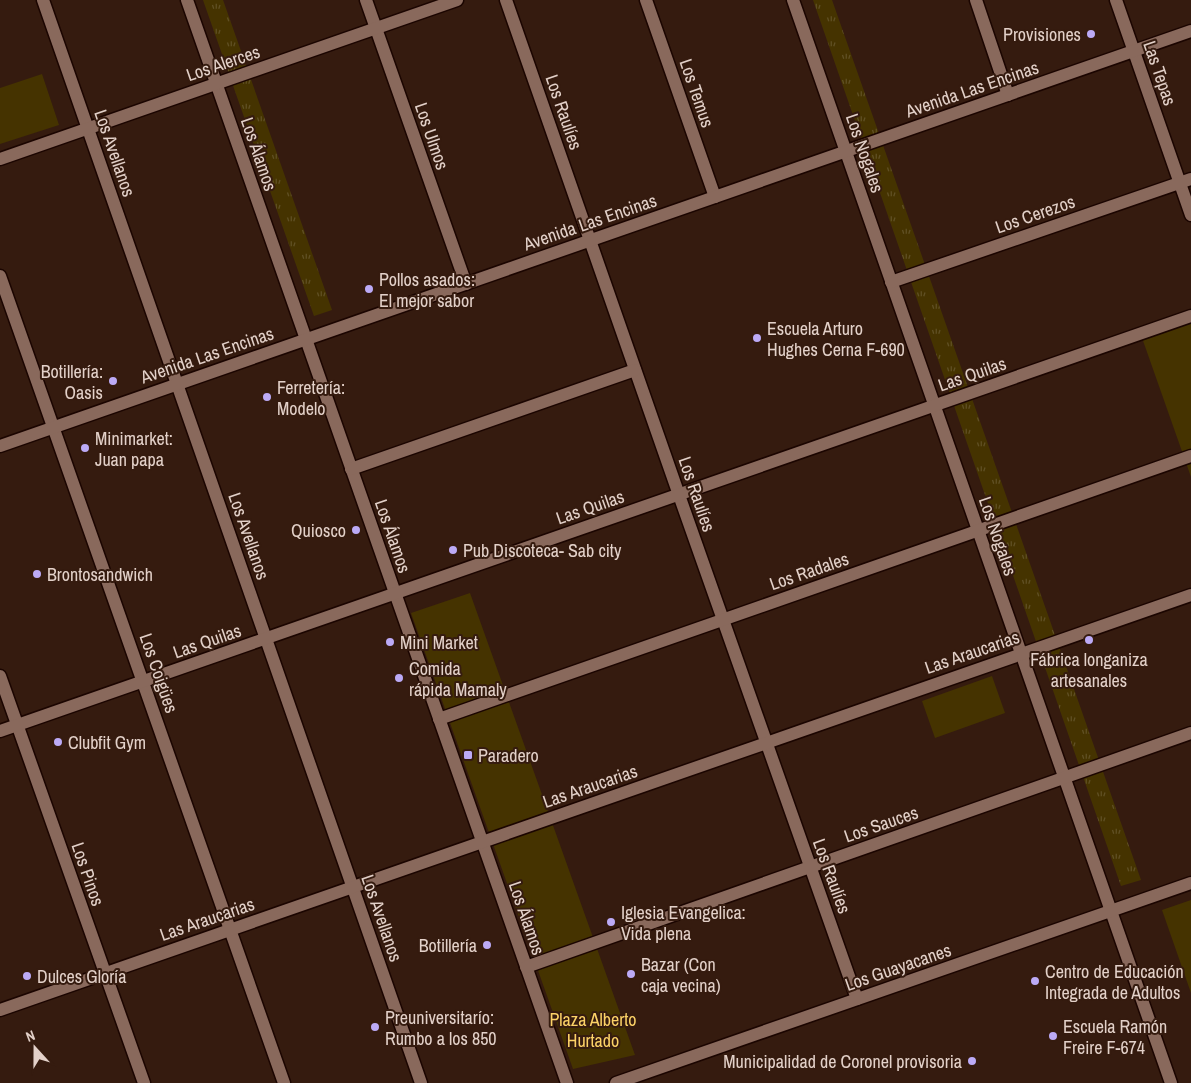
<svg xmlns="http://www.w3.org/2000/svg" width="1191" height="1083" font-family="'Archivo Narrow',sans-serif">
  <defs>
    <pattern id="grass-tufts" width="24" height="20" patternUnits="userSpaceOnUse" patternTransform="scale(1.25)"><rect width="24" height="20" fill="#453300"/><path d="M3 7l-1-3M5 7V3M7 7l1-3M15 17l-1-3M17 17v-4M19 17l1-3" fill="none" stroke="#605024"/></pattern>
  </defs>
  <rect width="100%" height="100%" fill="#351b0f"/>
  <!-- grass -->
  <g fill="url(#grass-tufts)">
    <polygon points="203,0 223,0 332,310 314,316"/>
    <polygon points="813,0 832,0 1141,880 1121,886"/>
  </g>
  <!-- park -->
  <g fill="#453300">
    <polygon points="42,74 59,125 0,144 0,88"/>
    <polygon points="1191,318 1191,477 1141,335"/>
    <polygon points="470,593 635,1055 573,1069 411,613"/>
    <polygon points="992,676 1005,713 935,738 922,701"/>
    <polygon points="1191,900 1191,993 1162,910"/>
  </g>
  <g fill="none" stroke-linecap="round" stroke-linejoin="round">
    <defs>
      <g id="minor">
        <polyline points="43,0 421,1083"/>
        <polyline points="187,0 567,1083"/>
        <polyline points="366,0 466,284"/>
        <polyline points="506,0 679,495 857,999"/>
        <polyline points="646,0 715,197"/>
        <polyline points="793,0 1171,1083"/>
        <polyline points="976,0 1008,95"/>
        <polyline points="1116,0 1191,215"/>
        <polyline points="0,159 457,0"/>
        <polyline points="0,276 284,1083"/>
        <polyline points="891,282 1191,179"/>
        <polyline points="0,446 1191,31"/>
        <polyline points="351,469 635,370"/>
        <polyline points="0,676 144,1083"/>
        <polyline points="439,719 1191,456"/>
        <polyline points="0,731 1191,316"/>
        <polyline points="526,967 1191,733"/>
        <polyline points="0,1010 1191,595"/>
        <polyline points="616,1083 1191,883"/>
      </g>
    </defs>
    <!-- minor casing -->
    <use href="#minor" stroke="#1b0500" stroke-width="15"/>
    <!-- minor -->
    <use href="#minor" stroke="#89695c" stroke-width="12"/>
  </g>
  <!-- markers -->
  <g fill="#bcaaf6" stroke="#351b0f" stroke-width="2">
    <circle cx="1091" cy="34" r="5"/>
    <circle cx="369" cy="289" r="5"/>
    <circle cx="757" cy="338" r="5"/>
    <circle cx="113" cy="381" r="5"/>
    <circle cx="267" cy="397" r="5"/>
    <circle cx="85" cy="448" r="5"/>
    <circle cx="356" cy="530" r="5"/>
    <circle cx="453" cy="550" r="5"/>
    <circle cx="37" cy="574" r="5"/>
    <circle cx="1089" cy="640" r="5"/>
    <circle cx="390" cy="642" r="5"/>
    <circle cx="399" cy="678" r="5"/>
    <circle cx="58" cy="742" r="5"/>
    <rect x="463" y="750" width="10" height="10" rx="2.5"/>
    <circle cx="611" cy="922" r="5"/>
    <circle cx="487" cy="945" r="5"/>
    <circle cx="631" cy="974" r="5"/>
    <circle cx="27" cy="976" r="5"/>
    <circle cx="1035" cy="981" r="5"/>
    <circle cx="375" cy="1027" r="5"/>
    <circle cx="1053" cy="1036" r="5"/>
    <circle cx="972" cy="1061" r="5"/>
  </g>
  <g text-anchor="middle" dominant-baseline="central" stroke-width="4" stroke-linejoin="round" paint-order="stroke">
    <!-- poi labels -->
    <g font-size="18" fill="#e3d1c9" stroke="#351b0f" text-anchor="start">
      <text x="1081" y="34" text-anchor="end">Provisiones</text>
      <text x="379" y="279">Pollos asados:<tspan x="379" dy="21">El mejor sabor</tspan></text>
      <text x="767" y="328">Escuela Arturo<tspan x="767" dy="21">Hughes Cerna F-690</tspan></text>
      <text x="103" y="371" text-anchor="end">Botillería:<tspan x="103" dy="21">Oasis</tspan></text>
      <text x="277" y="387">Ferretería:<tspan x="277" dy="21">Modelo</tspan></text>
      <text x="95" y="438">Minimarket:<tspan x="95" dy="21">Juan papa</tspan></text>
      <text x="346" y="530" text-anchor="end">Quiosco</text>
      <text x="463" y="550">Pub Discoteca- Sab city</text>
      <text x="47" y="574">Brontosandwich</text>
      <text x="400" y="642">Mini Market</text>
      <text x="1089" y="659" text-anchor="middle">Fábrica longaniza<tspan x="1089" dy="21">artesanales</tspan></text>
      <text x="409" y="668">Comida<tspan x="409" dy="21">rápida Mamaly</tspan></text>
      <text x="68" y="742">Clubfit Gym</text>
      <text x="478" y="755">Paradero</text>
      <text x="621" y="912">Iglesia Evangelica:<tspan x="621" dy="21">Vida plena</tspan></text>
      <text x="477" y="945" text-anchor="end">Botillería</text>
      <text x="641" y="964">Bazar (Con<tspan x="641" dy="21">caja vecina)</tspan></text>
      <text x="1045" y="971">Centro de Educación<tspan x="1045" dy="21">Integrada de Adultos</tspan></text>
      <text x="37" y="976">Dulces Gloría</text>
      <text x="385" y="1017">Preuniversitarío:<tspan x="385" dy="21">Rumbo a los 850</tspan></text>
      <text x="1063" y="1026">Escuela Ramón<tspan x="1063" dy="21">Freire F-674</tspan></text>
      <text x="962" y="1061" text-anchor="end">Municipalidad de Coronel provisoria</text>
    </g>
    <!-- street labels -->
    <g font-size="18" fill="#e3d1c9" stroke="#351b0f">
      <text transform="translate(223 63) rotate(-19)">Los Alerces</text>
      <text transform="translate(1160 73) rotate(71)">Las Tepas</text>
      <text transform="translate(972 89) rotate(-19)">Avenida Las Encinas</text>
      <text transform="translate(697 93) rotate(71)">Los Temus</text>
      <text transform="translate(564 112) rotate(71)">Los Raulíes</text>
      <text transform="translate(432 136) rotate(71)">Los Ulmos</text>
      <text transform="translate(115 153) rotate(71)">Los Avellanos</text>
      <text transform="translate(865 153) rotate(71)">Los Nogales</text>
      <text transform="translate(259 154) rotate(71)">Los Álamos</text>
      <text transform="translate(1035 214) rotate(-19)">Los Cerezos</text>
      <text transform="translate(590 222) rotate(-19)">Avenida Las Encinas</text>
      <text transform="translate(207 355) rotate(-19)">Avenida Las Encinas</text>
      <text transform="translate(972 374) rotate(-19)">Las Quilas</text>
      <text transform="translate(697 494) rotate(71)">Los Raulíes</text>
      <text transform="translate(590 507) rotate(-19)">Las Quilas</text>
      <text transform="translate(249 536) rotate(71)">Los Avellanos</text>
      <text transform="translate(393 536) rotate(71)">Los Álamos</text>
      <text transform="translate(998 536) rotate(71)">Los Nogales</text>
      <text transform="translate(809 571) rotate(-19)">Los Radales</text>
      <text transform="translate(207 641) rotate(-19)">Las Quilas</text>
      <text transform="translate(972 652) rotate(-19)">Las Araucarias</text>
      <text transform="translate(159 673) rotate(71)">Los Coigües</text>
      <text transform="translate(590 786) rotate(-19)">Las Araucarias</text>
      <text transform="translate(881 824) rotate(-19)">Los Sauces</text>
      <text transform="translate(88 874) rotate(71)">Los Pinos</text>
      <text transform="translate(832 876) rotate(70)">Los Raulíes</text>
      <text transform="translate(382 918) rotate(71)">Los Avellanos</text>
      <text transform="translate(527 918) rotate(71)">Los Álamos</text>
      <text transform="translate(207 919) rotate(-19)">Las Araucarias</text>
      <text transform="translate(898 967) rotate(-19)">Los Guayacanes</text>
    </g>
    <!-- park labels -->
    <g font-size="18" fill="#fcd267" stroke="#351b0f">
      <text x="593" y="1019">Plaza Alberto<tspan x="593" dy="21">Hurtado</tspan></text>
    </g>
  </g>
  <!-- north arrow -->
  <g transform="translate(35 1048) rotate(339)" stroke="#351b0f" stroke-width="4" paint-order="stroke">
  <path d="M0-4L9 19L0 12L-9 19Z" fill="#e3d1c9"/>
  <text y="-8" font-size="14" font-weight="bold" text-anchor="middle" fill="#e3d1c9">N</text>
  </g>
</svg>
